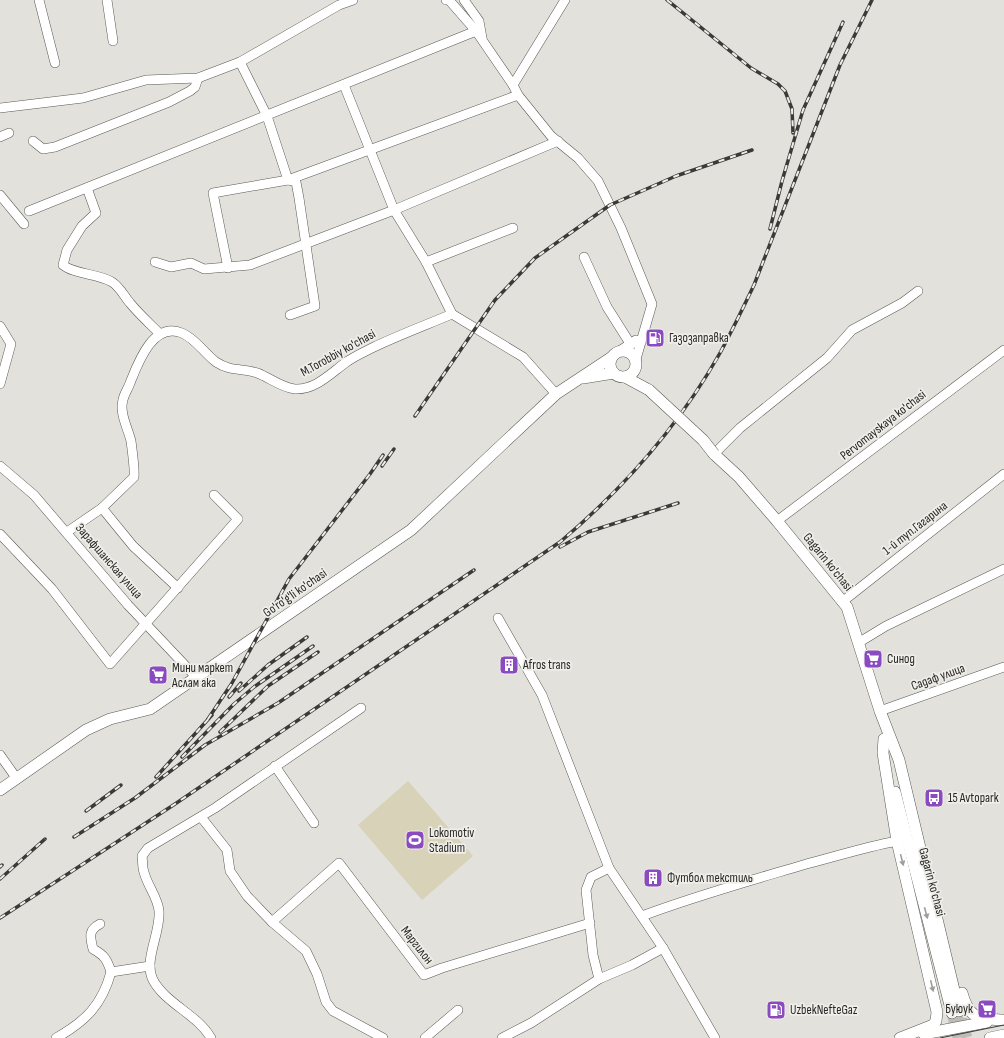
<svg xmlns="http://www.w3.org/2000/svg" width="1004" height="1038" font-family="'Sofia Sans Condensed',sans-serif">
  <rect width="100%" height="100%" fill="#e2e1dc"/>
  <!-- green -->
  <polygon fill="#d7d2b8" points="408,781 473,856 422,900 358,825"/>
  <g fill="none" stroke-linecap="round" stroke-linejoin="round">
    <!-- major-tunnel -->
    <g stroke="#bdbcb7" stroke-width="11" stroke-dasharray="11 5.5" stroke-linecap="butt">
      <polyline points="959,1011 967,1038"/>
      <polyline points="952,1013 958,1038"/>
    </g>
    <defs>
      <g id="minor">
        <polyline points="39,0 55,63"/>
        <polyline points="107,0 113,41"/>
        <polyline points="446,0 449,0 476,31 513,85 518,95 551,136 578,158 598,181 621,228 652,304 636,359"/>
        <polyline points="464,0 479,21 482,38"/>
        <polyline points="240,62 267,116 288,180 296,182 299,198 315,306 290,315"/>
        <polyline points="344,85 394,210 426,262 452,314"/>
        <polyline points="513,85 565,0"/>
        <polyline points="0,108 83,98 146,80 198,78 240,62 339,5 353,0"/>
        <polyline points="0,137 9,133"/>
        <polyline points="33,141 43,149 55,147 169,102 190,91 195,87 198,78"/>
        <path d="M 87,188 L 96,213 L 82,226 L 67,250 L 63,265 C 73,274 100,274 112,282 C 120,287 124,296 130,303 C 139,314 150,324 160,334"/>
        <polyline points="0,195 24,224"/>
        <polyline points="29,211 476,31"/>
        <polyline points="584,257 607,307 631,345"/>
        <polyline points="155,262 171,267 191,263 204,269 250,265 394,210 558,141"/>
        <polyline points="426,262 513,228"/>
        <polyline points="228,268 213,193 288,180 518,95"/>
        <polyline points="0,326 11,344 0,384"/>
        <polyline points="621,350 636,340"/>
        <polyline points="714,454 740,428 827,358 852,330 902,303 918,291"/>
        <polyline points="0,466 34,495 128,605 196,677"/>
        <polyline points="102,508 133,546 178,588"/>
        <polyline points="777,521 1004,350"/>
        <path d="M 67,532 L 102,508 L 134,477 C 135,470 132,449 131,441 C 128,429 119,412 123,400 C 124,394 128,389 130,383 C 138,363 153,321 182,333 C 196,339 204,353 216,362 C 234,374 247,366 264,376 C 274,381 284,388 295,389 C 315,390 330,374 345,363 C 353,357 364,352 374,347 C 399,335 426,325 452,314 L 523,357 L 556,394"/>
        <polyline points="0,534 52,589 110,664 238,519 214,495"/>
        <polyline points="842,602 1004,474"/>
        <polyline points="498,618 542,695 609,868 663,948 715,1038"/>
        <polyline points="858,643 886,626 1004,569"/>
        <polyline points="880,711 1004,667"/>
        <polyline points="0,755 17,779"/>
        <polyline points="275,766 314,823"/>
        <polyline points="201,817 227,850 230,871 247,896 272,922 306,951 317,974 326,1002 333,1011 383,1038"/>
        <path d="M 642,916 C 695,896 749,881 803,865 C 834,857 865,847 897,841"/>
        <polyline points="272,922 339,863 424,975 442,968 590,923"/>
        <path d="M 100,924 C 88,930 90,937 93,949 C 104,955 107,959 111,972"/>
        <polyline points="599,979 593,955 586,890 591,877 609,868"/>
        <path d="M 56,1038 C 86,1021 102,1005 111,972 L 150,966"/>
        <path d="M 211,1038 C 197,1014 166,1004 153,980 C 143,961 161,932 159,911 C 158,898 147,885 144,872 C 142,867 143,861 142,856 L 148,848 L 215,808 L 361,708"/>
        <polyline points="425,1038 458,1010"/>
        <polyline points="502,1038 531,1023 599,979 632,965 663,948"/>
      </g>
      <g id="major">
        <circle cx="623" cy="364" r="13"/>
        <polyline points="625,377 649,390"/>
        <polyline points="583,378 614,373"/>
        <polyline points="714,454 739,477 777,521 847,607 880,711 899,760 959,1011"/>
        <polyline points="884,739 883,753 897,841 937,1012 936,1021 933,1025 900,1038"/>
        <polyline points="0,790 86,730 110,719 150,709 411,530 556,394 612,357"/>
        <polyline points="895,792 952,1013"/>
        <path d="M 962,993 C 969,1019 978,1018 1002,1020"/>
        <polyline points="924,1034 987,1022"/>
        <polyline points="990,1038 1004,1035"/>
      </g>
    </defs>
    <!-- minor casing -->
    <use href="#minor" stroke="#595954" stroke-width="10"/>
    <!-- major casing -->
    <use href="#major" stroke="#595954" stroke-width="12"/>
    <!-- minor -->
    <use href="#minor" stroke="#fff" stroke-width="9"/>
    <!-- major -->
    <use href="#major" stroke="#fff" stroke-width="11"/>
    <!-- tram -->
    <polyline stroke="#3b3a38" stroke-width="1" points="940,1038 1004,1025"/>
    <defs>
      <g id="rail">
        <polyline points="667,0 751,68 778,84 785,91 792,109 793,133"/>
        <polyline points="770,229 782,181 803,110 843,22"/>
        <polyline points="415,416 495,300 535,258 610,205 676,176 752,150"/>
        <polyline points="382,466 394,449"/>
        <polyline points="560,547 588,532 678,503"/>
        <polyline points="239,691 268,665 307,637"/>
        <polyline points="229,697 241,683"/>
        <polyline points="208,719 232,683 289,579 370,474 383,455"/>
        <polyline points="220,732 268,686 318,652"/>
        <polyline points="182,757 234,704 254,687 313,646"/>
        <polyline points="156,777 212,715"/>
        <polyline points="86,811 121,785"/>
        <polyline points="74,837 135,798 205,745 278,703 474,570"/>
        <polyline points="0,867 2,865"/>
        <polyline points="0,879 45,839"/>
        <path d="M 0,918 L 175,804 L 560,542 C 623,489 680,424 720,353 C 732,331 743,308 754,285 L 840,65 L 872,0"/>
      </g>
    </defs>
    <!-- rail casing -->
    <use href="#rail" stroke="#3b3a38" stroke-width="3.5"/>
    <!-- rail -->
    <use href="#rail" stroke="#efeee9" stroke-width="2" stroke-dasharray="6" stroke-linecap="butt"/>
    <defs>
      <polyline id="major-bridge" points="649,390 703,440 714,454"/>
    </defs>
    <!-- major-bridge casing -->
    <use href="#major-bridge" stroke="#595954" stroke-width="12" stroke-linecap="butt"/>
    <!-- major-bridge -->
    <use href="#major-bridge" stroke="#fff" stroke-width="11"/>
  </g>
  <!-- one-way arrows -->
  <defs><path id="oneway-solid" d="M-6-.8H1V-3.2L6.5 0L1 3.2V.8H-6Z"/></defs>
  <g fill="#9e9e9d">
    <use href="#oneway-solid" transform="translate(902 860) rotate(76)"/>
    <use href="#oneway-solid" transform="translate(926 913) rotate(75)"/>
    <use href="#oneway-solid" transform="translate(932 986) rotate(77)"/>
  </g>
  <!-- icons -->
  <defs>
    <symbol id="fuel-square" viewBox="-11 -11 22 22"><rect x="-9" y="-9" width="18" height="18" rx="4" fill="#8b4bc0" stroke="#efeee9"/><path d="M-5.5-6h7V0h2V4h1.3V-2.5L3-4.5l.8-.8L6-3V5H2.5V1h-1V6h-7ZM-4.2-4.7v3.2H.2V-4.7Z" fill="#fff"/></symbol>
    <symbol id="supermarket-square" viewBox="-11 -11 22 22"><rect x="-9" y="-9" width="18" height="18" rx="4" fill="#8b4bc0" stroke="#efeee9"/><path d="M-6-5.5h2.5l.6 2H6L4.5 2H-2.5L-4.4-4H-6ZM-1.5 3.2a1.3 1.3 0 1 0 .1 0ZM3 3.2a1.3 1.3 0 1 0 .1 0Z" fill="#fff"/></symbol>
    <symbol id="building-square" viewBox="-11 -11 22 22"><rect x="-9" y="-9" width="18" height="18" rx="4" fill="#8b4bc0" stroke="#efeee9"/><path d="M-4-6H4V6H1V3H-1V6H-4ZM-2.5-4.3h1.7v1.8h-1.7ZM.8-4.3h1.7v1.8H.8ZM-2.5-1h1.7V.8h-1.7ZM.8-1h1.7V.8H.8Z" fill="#fff"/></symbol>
    <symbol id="bus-square" viewBox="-11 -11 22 22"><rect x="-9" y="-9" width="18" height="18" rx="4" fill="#8b4bc0" stroke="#efeee9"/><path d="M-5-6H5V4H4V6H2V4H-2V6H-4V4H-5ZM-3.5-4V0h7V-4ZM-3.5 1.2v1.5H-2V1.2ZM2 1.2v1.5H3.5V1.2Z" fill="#fff"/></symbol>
    <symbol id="stadium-square" viewBox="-11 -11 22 22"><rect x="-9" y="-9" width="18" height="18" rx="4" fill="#8b4bc0" stroke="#efeee9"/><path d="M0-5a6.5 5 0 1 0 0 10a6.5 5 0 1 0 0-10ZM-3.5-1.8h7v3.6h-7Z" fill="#fff"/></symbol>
  </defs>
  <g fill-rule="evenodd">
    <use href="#fuel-square" x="644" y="327" width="22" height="22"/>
    <use href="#supermarket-square" x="862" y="648" width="22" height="22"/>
    <use href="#building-square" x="498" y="654" width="22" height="22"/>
    <use href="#supermarket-square" x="147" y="664" width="22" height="22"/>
    <use href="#bus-square" x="923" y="787" width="22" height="22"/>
    <use href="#stadium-square" x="404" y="829" width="22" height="22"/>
    <use href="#building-square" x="642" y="867" width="22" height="22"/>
    <use href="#supermarket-square" x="976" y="998" width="22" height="22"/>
    <use href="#fuel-square" x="765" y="999" width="22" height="22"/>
  </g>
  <g text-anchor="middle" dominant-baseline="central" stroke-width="3.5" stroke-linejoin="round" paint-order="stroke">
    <!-- poi labels -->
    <g font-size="13" fill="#282725" stroke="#efeee9" text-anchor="start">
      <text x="669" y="338">Газозаправка</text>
      <text x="887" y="659">Синод</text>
      <text x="523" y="665">Afros trans</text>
      <text x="172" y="668">Мини маркет<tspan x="172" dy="15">Аслам ака</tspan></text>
      <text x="948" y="798">15 Avtopark</text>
      <text x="429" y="833">Lokomotiv<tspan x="429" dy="15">Stadium</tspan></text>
      <text x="667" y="878">Футбол текстиль</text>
      <text x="973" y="1009" text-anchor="end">Буюук</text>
      <text x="790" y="1010">UzbekNefteGaz</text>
    </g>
    <!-- street labels -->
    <g font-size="13" fill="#282725" stroke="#efeee9">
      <text transform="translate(338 353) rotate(-29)">M.Torobbiy ko'chasi</text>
      <text transform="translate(883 425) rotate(-38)">Pervomayskaya ko'chasi</text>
      <text transform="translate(915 528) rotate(-38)">1-й туп.Гагарина</text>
      <text transform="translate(109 561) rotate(49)">Зарафшанская улица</text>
      <text transform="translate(828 562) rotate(51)">Gagarin ko'chasi</text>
      <text transform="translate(295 593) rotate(-35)">Go'ro'g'li ko'chasi</text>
      <text transform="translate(938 677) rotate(-20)">Садаф улица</text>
      <text transform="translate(932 882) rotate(75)">Gagarin ko'chasi</text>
      <text transform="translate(417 945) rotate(52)">Маргилон</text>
    </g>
  </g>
</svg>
